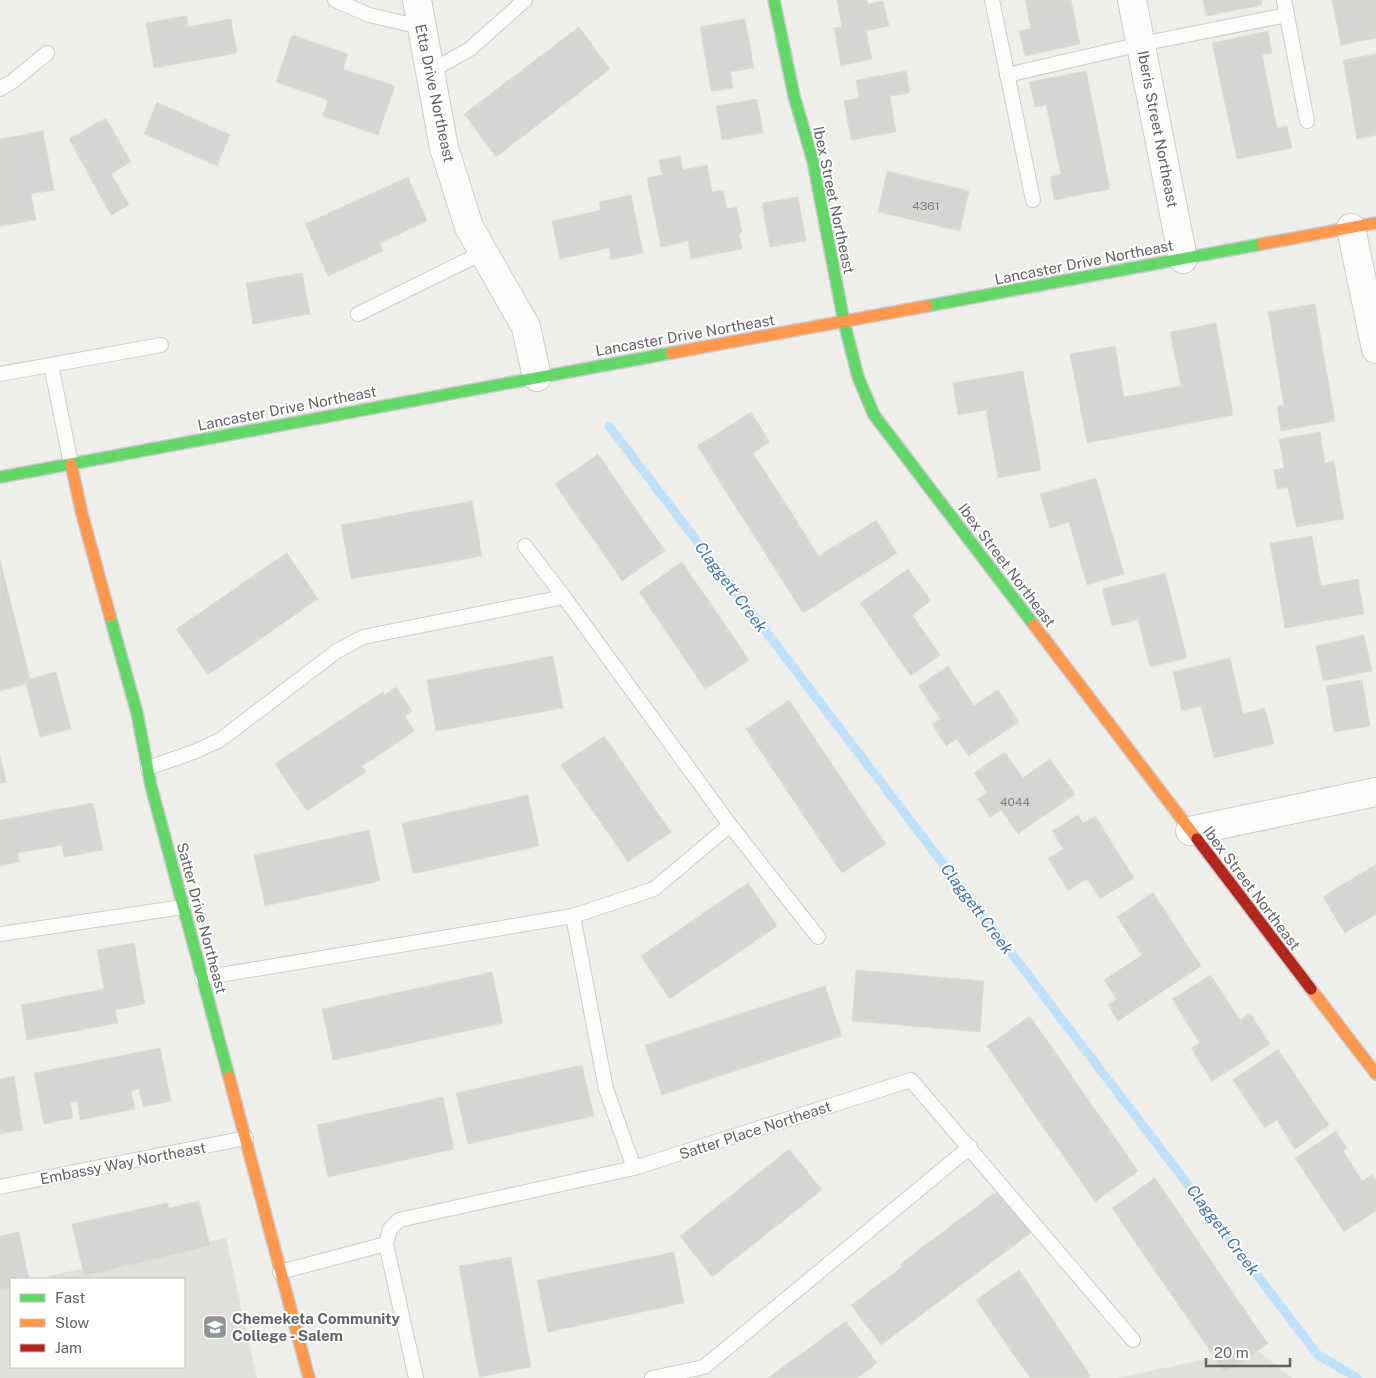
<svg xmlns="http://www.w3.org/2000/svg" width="1376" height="1378" font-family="'Public Sans',sans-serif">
  <rect width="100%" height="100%" fill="#efeeea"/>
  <!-- education -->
  <g fill="#e2e0da">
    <polygon points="226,1238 257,1378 0,1378 0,1287 11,1284 11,1367 184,1367 184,1279 34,1279"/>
    <polygon points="1256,1349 1292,1378 1116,1378"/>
  </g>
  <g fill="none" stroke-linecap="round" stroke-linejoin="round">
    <!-- stream -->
    <polyline stroke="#bfe0f9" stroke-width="9" points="609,426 1318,1355 1357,1378"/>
  </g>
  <!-- building -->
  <g fill="#d6d5d3" stroke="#deddd9">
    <polygon points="837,0 867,0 868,4 883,1 889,26 866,31 872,59 841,66 834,28 842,27"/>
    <polygon points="1025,0 1071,0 1080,44 1025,56 1019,31 1031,29"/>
    <polygon points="1203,0 1261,0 1262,5 1206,16"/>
    <polygon points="1332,0 1376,0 1376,38 1341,45"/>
    <polygon points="187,16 188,27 231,19 237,53 154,68 146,23"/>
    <polygon points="745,19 754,68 730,72 733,88 711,91 700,27"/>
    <polygon points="579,27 610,69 496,157 464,114"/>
    <polygon points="1268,31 1272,53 1262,55 1277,128 1287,126 1292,148 1237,159 1212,43"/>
    <polygon points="292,35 348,54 343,69 395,86 378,135 323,116 328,100 276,82"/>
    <polygon points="1376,54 1376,135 1357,139 1343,60"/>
    <polygon points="906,71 910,93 890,96 896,132 851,140 844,101 859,98 856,80"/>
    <polygon points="1086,71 1110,189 1054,200 1050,177 1061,174 1046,105 1035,107 1029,82"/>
    <polygon points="757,99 763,133 722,140 716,106"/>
    <polygon points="157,102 230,135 217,166 144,134"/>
    <polygon points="106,118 131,162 111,174 129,205 111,215 69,139"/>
    <polygon points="43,131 54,190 31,194 36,220 0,226 0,139"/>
    <polygon points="680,156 683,170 707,165 712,192 723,190 727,209 737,207 742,233 739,233 742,249 691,259 688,241 661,247 647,178 662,175 659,160"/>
    <polygon points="887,171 969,191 960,231 878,212"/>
    <polygon points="408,177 427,221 380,243 383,251 328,276 305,224"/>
    <polygon points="631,195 643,253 611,260 609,248 560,259 552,221 601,210 599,202"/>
    <polygon points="798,197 806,241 770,247 762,203"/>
    <polygon points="302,273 310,314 253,324 246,283"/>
    <polygon points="1315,304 1335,421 1281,431 1277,406 1284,405 1268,312"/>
    <polygon points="1216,323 1233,415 1087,443 1070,354 1115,346 1124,397 1181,386 1170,332"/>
    <polygon points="1023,371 1041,470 998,478 986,410 958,415 953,383"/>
    <polygon points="751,412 770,442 753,453 819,556 876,520 897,553 803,613 697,446"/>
    <polygon points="1320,432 1325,463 1334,461 1344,519 1296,527 1288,487 1277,489 1274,470 1284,468 1279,439"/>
    <polygon points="598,454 665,551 622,581 555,484"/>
    <polygon points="1096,478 1124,574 1087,585 1069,522 1050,528 1040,494"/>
    <polygon points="472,501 482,556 351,579 341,525"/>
    <polygon points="1312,536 1321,586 1358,579 1364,614 1285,628 1270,543"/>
    <polygon points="287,553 318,599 208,675 176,629"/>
    <polygon points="0,560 30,679 56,672 71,729 40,737 26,684 0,691"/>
    <polygon points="682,562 749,660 705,689 639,592"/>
    <polygon points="908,569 931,601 912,615 940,655 911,676 860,603"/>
    <polygon points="1165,573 1187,658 1150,667 1138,620 1112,626 1102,589"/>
    <polygon points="1364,635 1372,671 1323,681 1316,646"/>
    <polygon points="553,656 563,708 436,731 427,680"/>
    <polygon points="1230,658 1243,714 1265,708 1274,744 1214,758 1201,706 1182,711 1173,672"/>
    <polygon points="948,666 974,706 998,690 1019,722 968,756 957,739 946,746 932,724 940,719 918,686"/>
    <polygon points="1362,680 1370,726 1334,732 1326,686"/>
    <polygon points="396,687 412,711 405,716 414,731 362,766 366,772 307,811 275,764 383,692 385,695"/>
    <polygon points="789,700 886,844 842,873 746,729"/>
    <polygon points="604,736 671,832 628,862 561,765"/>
    <polygon points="1005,752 1023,778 1050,759 1075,794 1018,834 1001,810 990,818 978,799 987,793 974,773"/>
    <polygon points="0,754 6,782 0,783"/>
    <polygon points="528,795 539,846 413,874 402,823"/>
    <polygon points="93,803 103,850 64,857 62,845 18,853 19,862 0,866 0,820"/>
    <polygon points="1078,815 1083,823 1095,816 1134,878 1100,899 1087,879 1068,891 1048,858 1063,849 1052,831"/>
    <polygon points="369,830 380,881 265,906 254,855"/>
    <polygon points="1376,864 1376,914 1345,933 1323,897"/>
    <polygon points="748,883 777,926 670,999 641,956"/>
    <polygon points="1153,892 1201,966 1118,1021 1108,1005 1116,999 1104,980 1142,955 1117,917"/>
    <polygon points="134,943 145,1004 115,1010 118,1023 27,1040 21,1005 104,989 97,950"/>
    <polygon points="856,970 984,981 980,1032 852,1021"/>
    <polygon points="492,972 503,1023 333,1060 322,1009"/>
    <polygon points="1211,975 1240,1020 1250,1013 1270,1044 1212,1081 1191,1048 1200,1043 1172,999"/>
    <polygon points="825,986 842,1036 662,1095 645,1045"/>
    <polygon points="1030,1016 1138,1171 1095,1202 987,1046"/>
    <polygon points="160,1048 171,1101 143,1107 139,1089 131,1091 135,1109 80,1120 77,1101 70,1103 73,1118 44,1124 34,1073"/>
    <polygon points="1278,1049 1329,1125 1295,1149 1277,1120 1265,1128 1233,1080"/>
    <polygon points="582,1065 594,1116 468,1144 456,1093"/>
    <polygon points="14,1076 23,1130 0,1134 0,1079"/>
    <polygon points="443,1097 454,1149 328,1177 317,1125"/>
    <polygon points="1336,1131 1347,1148 1343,1151 1362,1181 1372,1175 1376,1181 1376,1211 1344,1232 1295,1158"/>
    <polygon points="789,1149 822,1190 712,1277 680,1236"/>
    <polygon points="1155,1178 1268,1344 1225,1373 1112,1208"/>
    <polygon points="1000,1189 1032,1232 881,1345 851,1305 902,1267 900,1264"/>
    <polygon points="199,1201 210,1246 84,1276 72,1224 167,1203 169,1208"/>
    <polygon points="19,1232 29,1279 11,1279 11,1288 0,1291 0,1236"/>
    <polygon points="674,1252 684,1303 548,1332 537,1280"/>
    <polygon points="511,1257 531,1367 479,1377 459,1266"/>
    <polygon points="1019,1270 1091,1376 1088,1378 1030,1378 976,1300"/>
    <polygon points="846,1321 877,1363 857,1378 768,1378"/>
  </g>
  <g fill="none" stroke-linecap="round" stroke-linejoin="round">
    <defs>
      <g id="lane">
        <polyline points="335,0 369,15 421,27"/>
        <polyline points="992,0 1033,200"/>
        <polyline points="1284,0 1307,121"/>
        <polyline points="429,72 470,49 525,0"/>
        <polyline points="1007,75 1141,44 1287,15"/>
        <polyline points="0,89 13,81 47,53"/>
        <polyline points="358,314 484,252"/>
        <polyline points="51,365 71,464"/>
        <polyline points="0,374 161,345"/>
        <polyline points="525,546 564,597 730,825 654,889 573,916 606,1089 634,1168"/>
        <polyline points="148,768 196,751 220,740 337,651 363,637 564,597"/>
        <polyline points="730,825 818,937"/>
        <polyline points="0,934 183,907"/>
        <polyline points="202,978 573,916"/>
        <polyline points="0,1187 246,1138"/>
        <polyline points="386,1244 416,1378"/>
        <polyline points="280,1272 386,1244 390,1229 399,1220 634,1168 911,1080 1133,1340"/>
        <polyline points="652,1378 704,1367 970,1147"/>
      </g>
      <g id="street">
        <polyline points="417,0 444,148 454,179 469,227 526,327 537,377"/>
        <polyline points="1132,0 1183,259"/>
        <polyline points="1351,228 1376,349"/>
        <polyline points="1190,831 1376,792"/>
      </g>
      <g id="fast">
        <polyline points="774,0 794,96 813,161 844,322 858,377 874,415 1034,625"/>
        <polyline points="927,306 1262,244"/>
        <polyline points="0,477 671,353"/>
        <polyline points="110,616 137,713 151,786 229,1077"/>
      </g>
      <g id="slow">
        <polyline points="1262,244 1376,223"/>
        <polyline points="671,353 927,306"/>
        <polyline points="71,464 82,514 110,616"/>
        <polyline points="1034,625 1197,839"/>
        <polyline points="1311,989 1376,1074"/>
        <polyline points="229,1077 309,1378"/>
      </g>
      <polyline id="jam" points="1197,839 1311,989"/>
    </defs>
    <!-- lane casing -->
    <use href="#lane" stroke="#cbcccc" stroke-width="16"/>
    <!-- street casing -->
    <use href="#street" stroke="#cbcccc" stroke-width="30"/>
    <!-- fast casing -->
    <use href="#fast" stroke="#cacacb" stroke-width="14"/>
    <!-- slow casing -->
    <use href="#slow" stroke="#cacacb" stroke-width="14"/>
    <!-- jam casing -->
    <use href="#jam" stroke="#cacacb" stroke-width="14"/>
    <!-- lane -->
    <use href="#lane" stroke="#fdfcfc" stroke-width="14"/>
    <!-- street -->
    <use href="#street" stroke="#fdfcfc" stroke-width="28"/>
    <!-- fast -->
    <use href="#fast" stroke="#63d668" stroke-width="11"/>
    <!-- slow -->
    <use href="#slow" stroke="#ff974d" stroke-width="11"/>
    <!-- jam -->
    <use href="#jam" stroke="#b3261e" stroke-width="11"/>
  </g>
  <!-- icons -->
  <defs>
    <symbol id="university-square" viewBox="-11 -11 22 22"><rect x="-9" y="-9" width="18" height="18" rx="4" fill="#919496" stroke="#fff"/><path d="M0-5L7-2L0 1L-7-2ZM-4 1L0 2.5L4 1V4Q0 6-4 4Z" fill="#fff"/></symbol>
  </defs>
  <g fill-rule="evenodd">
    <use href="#university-square" x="201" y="1313" width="28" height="28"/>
  </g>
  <g text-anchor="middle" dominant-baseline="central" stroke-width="4" stroke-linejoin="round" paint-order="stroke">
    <!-- number labels -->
    <g font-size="12" fill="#7e8184">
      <text x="926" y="206">4361</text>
      <text x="1015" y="802">4044</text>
    </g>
    <!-- street labels -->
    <g font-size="15" fill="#5f6368" stroke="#fff">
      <text transform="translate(435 93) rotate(78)">Etta Drive Northeast</text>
      <text transform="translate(1158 129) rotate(79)">Iberis Street Northeast</text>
      <text transform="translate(834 200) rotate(78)">Ibex Street Northeast</text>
      <text transform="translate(1084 262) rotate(-11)">Lancaster Drive Northeast</text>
      <text transform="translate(685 335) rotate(-10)">Lancaster Drive Northeast</text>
      <text transform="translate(287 408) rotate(-11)">Lancaster Drive Northeast</text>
      <text transform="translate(1007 565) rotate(53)">Ibex Street Northeast</text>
      <text transform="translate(1252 888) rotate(53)">Ibex Street Northeast</text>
      <text transform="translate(202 918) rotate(75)">Satter Drive Northeast</text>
      <text transform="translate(755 1130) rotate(-18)">Satter Place Northeast</text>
      <text transform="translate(123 1163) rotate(-11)">Embassy Way Northeast</text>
    </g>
    <!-- poi labels -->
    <g font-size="15" font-weight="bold" fill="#5f6368" stroke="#fff" text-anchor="start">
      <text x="232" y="1318">Chemeketa Community<tspan x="232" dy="17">College - Salem</tspan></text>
    </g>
    <!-- water labels -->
    <g font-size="16" font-style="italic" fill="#4174aa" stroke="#fff">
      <text transform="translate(731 587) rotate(53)">Claggett Creek</text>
      <text transform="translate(977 909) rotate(53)">Claggett Creek</text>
      <text transform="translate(1223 1230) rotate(53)">Claggett Creek</text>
    </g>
  </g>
  <!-- legend -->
  <rect x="10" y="1278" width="175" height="90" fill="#ffffff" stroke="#bfc1c3"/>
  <rect x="20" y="1294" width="25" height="8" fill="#63d668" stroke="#bfc1c3"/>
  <text x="55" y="1303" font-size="15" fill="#5f6368">Fast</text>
  <rect x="20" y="1319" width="25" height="8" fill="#ff974d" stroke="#bfc1c3"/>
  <text x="55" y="1328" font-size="15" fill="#5f6368">Slow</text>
  <rect x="20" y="1344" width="25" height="8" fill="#b3261e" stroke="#bfc1c3"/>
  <text x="55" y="1353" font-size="15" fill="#5f6368">Jam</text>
  <!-- scale -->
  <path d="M1206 1358v8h84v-8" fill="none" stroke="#5f6368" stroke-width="2.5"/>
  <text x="1214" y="1358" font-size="15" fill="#5f6368" stroke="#ffffff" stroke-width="4" paint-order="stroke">20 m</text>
</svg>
